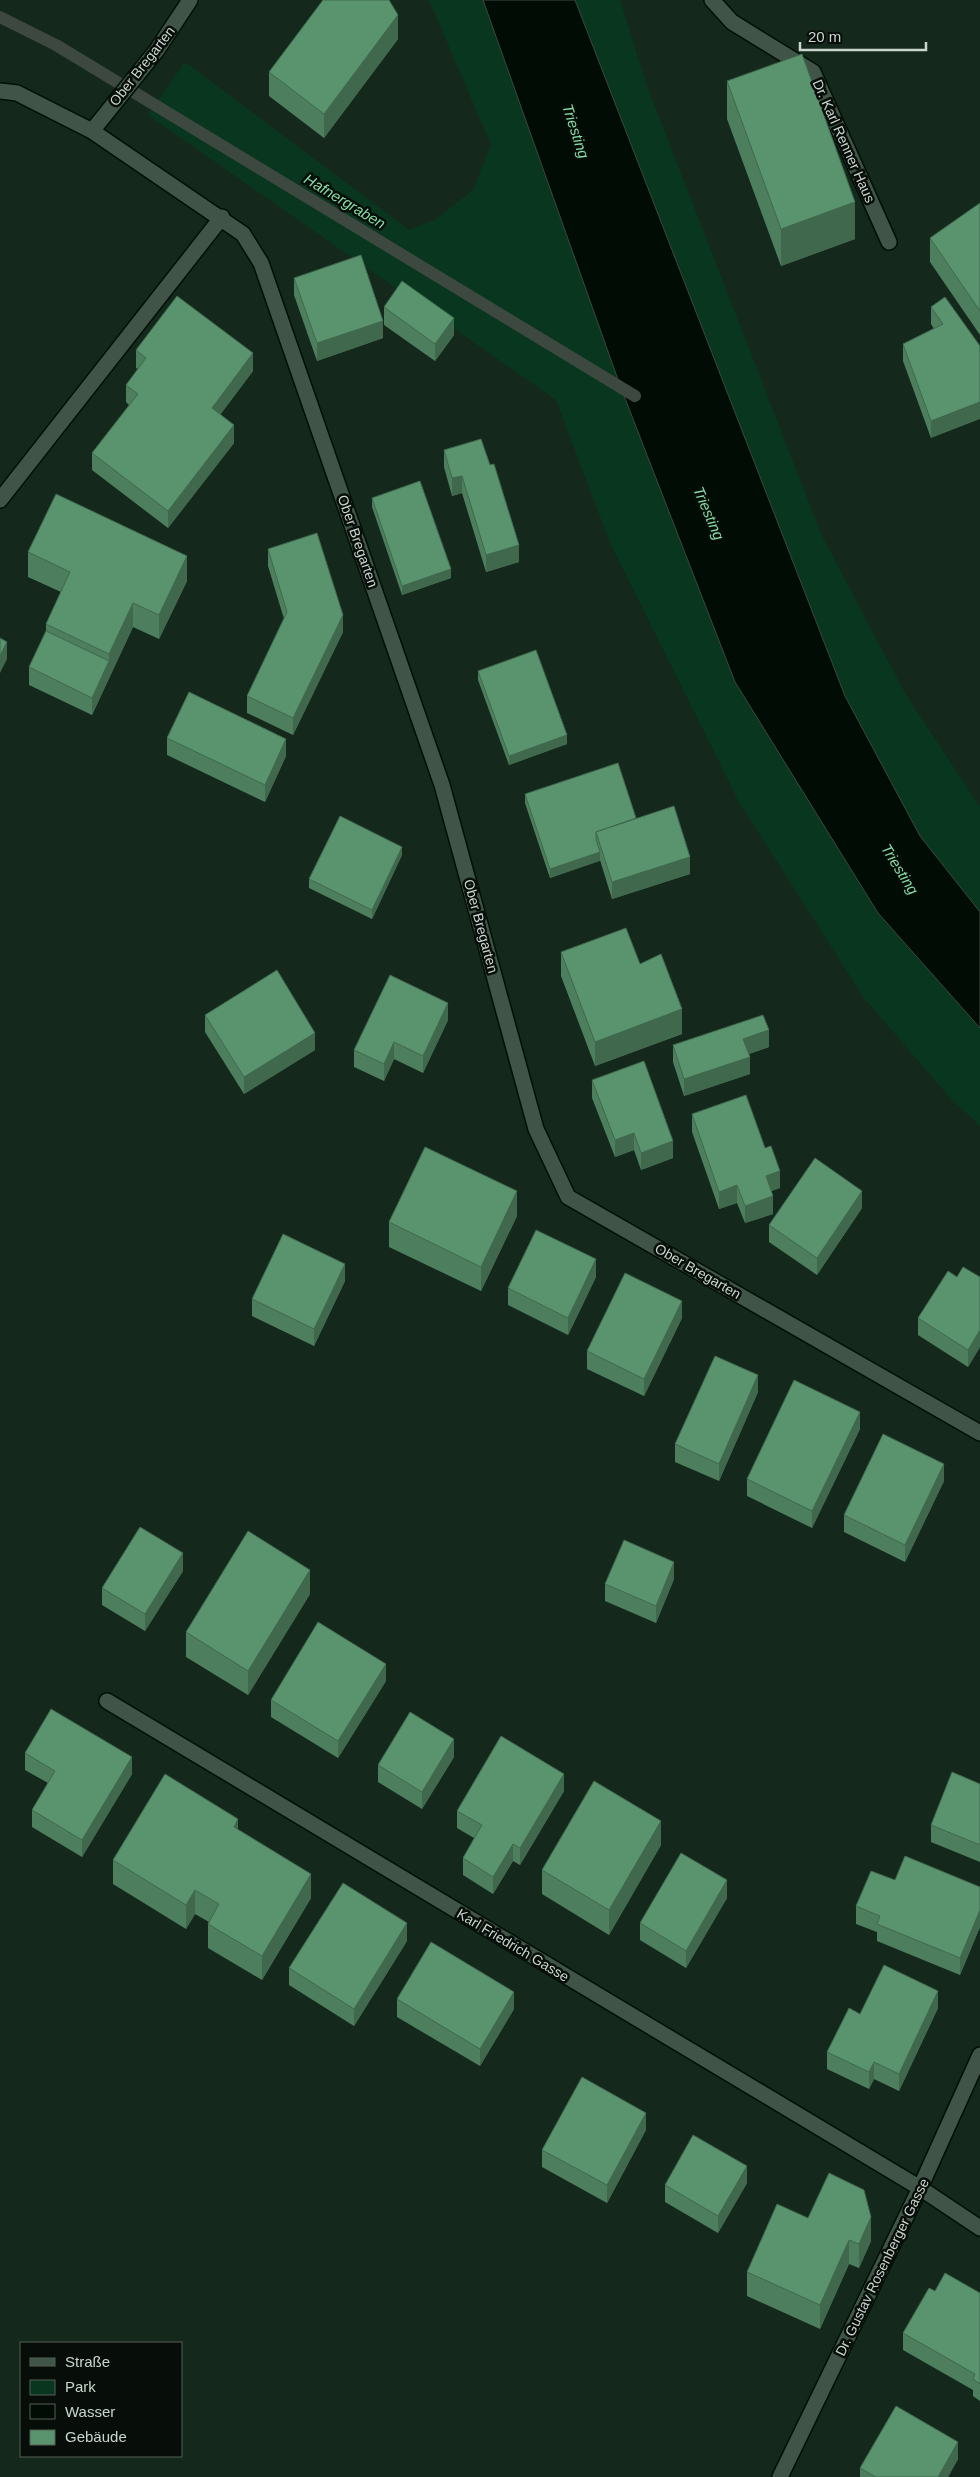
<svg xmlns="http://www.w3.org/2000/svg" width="980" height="2477" font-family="Arial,sans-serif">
  <rect width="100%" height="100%" fill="#15281c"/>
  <!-- green -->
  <g fill="#09361e">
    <polygon points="429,0 483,0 621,388 735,682 878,913 980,1028 980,1126 951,1099 864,998 739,802 610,543 556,400 148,115 185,62 409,230 436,219 473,190 491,145"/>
    <polygon points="575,0 620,0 647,86 822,536 905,693 980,807 980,912 920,836 845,696"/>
  </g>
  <!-- water -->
  <polygon fill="#000c04" stroke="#3c4840" points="483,0 575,0 845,696 920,836 980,912 980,1028 878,913 735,682 621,388"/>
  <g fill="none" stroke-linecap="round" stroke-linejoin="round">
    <!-- stream -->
    <polyline stroke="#3c4840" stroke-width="12" points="0,17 56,45 635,396"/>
    <defs>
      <g id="street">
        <polyline points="712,0 732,22 813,72 889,242"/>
        <polyline points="0,91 17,93 92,131 243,234 261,263 442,785 536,1129 568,1197 980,1433"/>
        <polyline points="92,131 157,50 190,0"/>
        <polyline points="0,500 222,217"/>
        <polyline points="107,1701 920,2188 980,2228"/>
        <polyline points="780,2477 920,2188 980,2055"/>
      </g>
    </defs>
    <!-- street casing -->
    <use href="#street" stroke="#011006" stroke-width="18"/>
    <!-- street -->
    <use href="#street" stroke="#405547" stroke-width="15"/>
  </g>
  <!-- wall -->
  <g fill="#4d7f5f">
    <polygon points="398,39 324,138 269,96 269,72"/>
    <polygon points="727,81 855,239 781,266 727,119"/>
    <polygon points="980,203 980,335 930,262 930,238"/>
    <polygon points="294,278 383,338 317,361 294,295"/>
    <polygon points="945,297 931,438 903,361 903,344 934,329 931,324 931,307"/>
    <polygon points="384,307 454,335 435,361 384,325"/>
    <polygon points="136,350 253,371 220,415 234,443 168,528 92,470 92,453 129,405 126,402 126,385 138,369 136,368"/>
    <polygon points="444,450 519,562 486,572 462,493 452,496 444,467"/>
    <polygon points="372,498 451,578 402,595 372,507"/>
    <polygon points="268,549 343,632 293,735 247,713 247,696 284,619 268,566"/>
    <polygon points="28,552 187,581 159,639 133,627 92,715 29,685 29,667 46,631 46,624 61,592 28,577"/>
    <polygon points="478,671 567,744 509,765 478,680"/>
    <polygon points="167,738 286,756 265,802 167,755"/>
    <polygon points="525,794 636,818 690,874 612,899 600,860 550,878 525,803"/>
    <polygon points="402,855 372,919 309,888 309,879"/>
    <polygon points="561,952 640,964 682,1034 595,1066 561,976"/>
    <polygon points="205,1015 315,1050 244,1094 205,1032"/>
    <polygon points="448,1020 423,1073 394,1059 384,1081 354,1067 354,1050"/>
    <polygon points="673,1045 769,1047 749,1054 750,1074 684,1096 673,1062"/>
    <polygon points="592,1080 673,1158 641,1170 634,1150 615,1157 592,1098"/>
    <polygon points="692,1114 780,1188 771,1191 773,1214 745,1223 737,1203 719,1209 692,1132"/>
    <polygon points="862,1208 817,1275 769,1242 769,1225"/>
    <polygon points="517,1216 481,1291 389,1247 389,1222"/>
    <polygon points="596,1277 568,1335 508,1305 508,1288"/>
    <polygon points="957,1277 980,1277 980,1347 968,1367 918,1335 918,1318"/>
    <polygon points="345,1281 314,1346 252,1316 252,1299"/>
    <polygon points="682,1318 644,1396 587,1369 587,1351"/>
    <polygon points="758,1392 719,1481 675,1462 675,1444"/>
    <polygon points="860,1429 812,1528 747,1496 747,1479"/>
    <polygon points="944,1481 905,1562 844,1532 844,1515"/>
    <polygon points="183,1571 145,1631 102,1605 102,1588"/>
    <polygon points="674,1579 656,1623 605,1601 605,1584"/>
    <polygon points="310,1594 248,1695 186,1657 186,1632"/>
    <polygon points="386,1681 338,1758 271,1717 271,1700"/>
    <polygon points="25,1753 132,1774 82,1857 32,1827 32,1810 48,1783 25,1770"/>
    <polygon points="454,1757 422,1809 378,1782 378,1765"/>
    <polygon points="980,1784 980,1862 931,1842 931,1825"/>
    <polygon points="564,1791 520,1865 513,1861 493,1894 463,1875 463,1858 474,1838 457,1828 457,1811"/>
    <polygon points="238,1830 311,1898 262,1980 208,1948 208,1924 209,1922 195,1914 186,1929 113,1884 113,1860"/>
    <polygon points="661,1845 609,1935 542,1894 542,1870"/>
    <polygon points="895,1880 980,1887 980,1927 960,1975 877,1941 877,1932 856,1924 856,1906"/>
    <polygon points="727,1898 686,1968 640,1940 640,1923"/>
    <polygon points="407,1941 354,2026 289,1985 289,1968"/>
    <polygon points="397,1999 514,2009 480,2066 397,2017"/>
    <polygon points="938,2008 899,2091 874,2079 869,2089 827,2069 827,2052 860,2014"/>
    <polygon points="646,2130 607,2203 542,2167 542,2150"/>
    <polygon points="747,2183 718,2233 665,2202 665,2185"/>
    <polygon points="808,2218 871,2241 859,2268 849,2264 820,2329 747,2296 747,2272"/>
    <polygon points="935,2291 980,2293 980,2401 973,2396 973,2390 903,2350 903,2333"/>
    <polygon points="958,2459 948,2477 860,2477 860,2468"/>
  </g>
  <!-- shaded-wall -->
  <g fill="#3f684d">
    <polygon points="398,15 398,39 324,138 324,114"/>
    <polygon points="855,202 855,239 781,266 781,229"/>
    <polygon points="454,318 454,335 435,361 435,344"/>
    <polygon points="383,321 383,338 317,361 317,343"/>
    <polygon points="253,353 253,371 212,425 212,408"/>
    <polygon points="980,402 980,419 931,438 931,421"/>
    <polygon points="234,425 234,443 168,528 168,511"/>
    <polygon points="462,476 462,493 452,496 452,478"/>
    <polygon points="519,545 519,562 486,572 486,555"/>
    <polygon points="187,556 187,581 159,639 159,615"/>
    <polygon points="451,569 451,578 402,595 402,586"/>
    <polygon points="133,603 133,627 92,715 92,698 109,661 109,654"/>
    <polygon points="343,615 343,632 293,735 293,718"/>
    <polygon points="7,642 7,659 0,673 0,656"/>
    <polygon points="567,735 567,744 509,765 509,756"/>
    <polygon points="286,739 286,756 265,802 265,785"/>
    <polygon points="402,847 402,855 372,919 372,910"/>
    <polygon points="600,852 600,861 550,878 550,869"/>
    <polygon points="690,857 690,874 612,899 612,882"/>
    <polygon points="448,1003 448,1020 423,1073 423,1056"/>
    <polygon points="682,1009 682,1034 595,1066 595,1042"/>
    <polygon points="769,1030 769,1047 743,1056 743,1039"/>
    <polygon points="315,1033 315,1050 244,1094 244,1077"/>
    <polygon points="394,1042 394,1059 384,1081 384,1064"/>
    <polygon points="750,1057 750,1074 684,1096 684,1079"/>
    <polygon points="634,1133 634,1150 615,1157 615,1140"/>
    <polygon points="673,1141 673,1158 641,1170 641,1153"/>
    <polygon points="780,1171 780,1188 766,1193 766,1176"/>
    <polygon points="737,1185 737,1203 719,1209 719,1192"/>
    <polygon points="517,1191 517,1216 481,1291 481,1267"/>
    <polygon points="862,1191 862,1208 817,1275 817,1258"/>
    <polygon points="773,1196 773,1214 745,1223 745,1206"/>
    <polygon points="596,1259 596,1277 568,1335 568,1318"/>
    <polygon points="345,1264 345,1281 314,1346 314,1329"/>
    <polygon points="682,1301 682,1318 644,1396 644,1379"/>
    <polygon points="980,1330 980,1347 968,1367 968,1350"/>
    <polygon points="758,1375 758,1392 719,1481 719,1464"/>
    <polygon points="860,1412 860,1429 812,1528 812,1511"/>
    <polygon points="944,1464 944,1481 905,1562 905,1545"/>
    <polygon points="183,1553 183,1571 145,1631 145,1614"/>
    <polygon points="674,1562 674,1579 656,1623 656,1606"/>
    <polygon points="310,1570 310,1594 248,1695 248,1671"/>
    <polygon points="386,1664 386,1681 338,1758 338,1741"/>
    <polygon points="454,1739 454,1757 422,1809 422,1792"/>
    <polygon points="132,1757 132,1774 82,1857 82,1840"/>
    <polygon points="564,1774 564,1791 520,1865 520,1848"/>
    <polygon points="238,1819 238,1843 234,1827"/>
    <polygon points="661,1821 661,1845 609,1935 609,1910"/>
    <polygon points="513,1844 513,1861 493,1894 493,1877"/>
    <polygon points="311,1874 311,1898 262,1980 262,1956"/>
    <polygon points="727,1880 727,1898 686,1968 686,1951"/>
    <polygon points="195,1890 195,1914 186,1929 186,1905"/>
    <polygon points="980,1910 980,1927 960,1975 960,1958"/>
    <polygon points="407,1923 407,1941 354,2026 354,2009"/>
    <polygon points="938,1991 938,2008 899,2091 899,2074"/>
    <polygon points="514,1992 514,2009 480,2066 480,2049"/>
    <polygon points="874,2062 874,2079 869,2089 869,2072"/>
    <polygon points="646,2113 646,2130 607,2203 607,2185"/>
    <polygon points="747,2166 747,2183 718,2233 718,2216"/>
    <polygon points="871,2217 871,2241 859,2268 859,2244"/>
    <polygon points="849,2240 849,2264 820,2329 820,2305"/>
    <polygon points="958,2442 958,2459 948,2477 938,2477"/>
  </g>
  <!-- building -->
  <g fill="#5a946e" stroke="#3f684d">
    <polygon points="323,0 389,0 398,15 324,114 269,72"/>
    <polygon points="802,54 855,202 781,229 727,81"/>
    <polygon points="980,203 980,311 930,238"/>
    <polygon points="361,255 383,321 317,343 294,278"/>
    <polygon points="402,281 454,318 435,344 384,307"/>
    <polygon points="177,296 253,353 212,408 234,425 168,511 92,453 138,394 126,385 146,358 136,350"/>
    <polygon points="945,297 980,346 980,402 931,421 903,344 943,324 931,307"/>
    <polygon points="481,439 490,465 494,464 519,545 486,555 462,476 452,478 444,450"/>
    <polygon points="420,481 451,569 402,586 372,498"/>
    <polygon points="56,494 187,556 159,615 133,603 109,654 46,624 70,572 28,552"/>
    <polygon points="317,533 343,615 293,718 247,696 287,612 268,549"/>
    <polygon points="46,631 109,661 92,698 29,667"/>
    <polygon points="0,638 7,642 0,656"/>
    <polygon points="536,650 567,735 509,756 478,671"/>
    <polygon points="189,692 286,739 265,785 167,738"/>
    <polygon points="618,763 636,818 596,832 596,840 600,852 550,869 525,794"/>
    <polygon points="674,806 690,857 612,882 596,832"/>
    <polygon points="340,816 402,847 372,910 309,879"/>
    <polygon points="626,928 640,964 661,954 682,1009 595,1042 561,952"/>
    <polygon points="277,970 315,1033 244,1077 205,1015"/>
    <polygon points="390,975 448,1003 423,1056 394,1042 384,1064 354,1050"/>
    <polygon points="763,1015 769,1030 743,1039 750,1057 684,1079 673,1045"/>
    <polygon points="644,1061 673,1141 641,1153 634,1133 615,1140 592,1080"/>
    <polygon points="746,1095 765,1148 771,1146 780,1171 766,1176 773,1196 745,1206 737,1185 719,1192 692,1114"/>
    <polygon points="425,1147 517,1191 481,1267 389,1222"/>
    <polygon points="815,1158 862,1191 817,1258 769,1225"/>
    <polygon points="536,1230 596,1259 568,1318 508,1288"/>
    <polygon points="283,1234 345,1264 314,1329 252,1299"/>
    <polygon points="963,1267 980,1277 980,1330 968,1350 918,1318 948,1271 957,1277"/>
    <polygon points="625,1273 682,1301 644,1379 587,1351"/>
    <polygon points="715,1356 758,1375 719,1464 675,1444"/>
    <polygon points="794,1380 860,1412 812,1511 747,1479"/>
    <polygon points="883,1434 944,1464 905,1545 844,1515"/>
    <polygon points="140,1527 183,1553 145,1614 102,1588"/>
    <polygon points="248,1531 310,1570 248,1671 186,1632"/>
    <polygon points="624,1540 674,1562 656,1606 605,1584"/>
    <polygon points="318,1622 386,1664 338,1741 271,1700"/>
    <polygon points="51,1709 132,1757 82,1840 32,1810 55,1771 25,1753"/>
    <polygon points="410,1712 454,1739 422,1792 378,1765"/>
    <polygon points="501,1736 564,1774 520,1848 513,1844 493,1877 463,1858 482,1825 457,1811"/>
    <polygon points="952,1772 980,1784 980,1845 931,1825"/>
    <polygon points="165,1774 238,1819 234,1827 311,1874 262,1956 208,1924 219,1904 195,1890 186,1905 113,1860"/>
    <polygon points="594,1781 661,1821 609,1910 542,1870"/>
    <polygon points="681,1853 727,1880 686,1951 640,1923"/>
    <polygon points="905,1856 980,1887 980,1910 960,1958 877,1924 880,1916 856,1906 871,1871 895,1880"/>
    <polygon points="343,1883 407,1923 354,2009 289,1968"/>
    <polygon points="431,1942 514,1992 480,2049 397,1999"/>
    <polygon points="884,1965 938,1991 899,2074 874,2062 869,2072 827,2052 849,2008 860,2014"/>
    <polygon points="582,2077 646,2113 607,2185 542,2150"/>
    <polygon points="693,2135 747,2166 718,2216 665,2185"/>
    <polygon points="829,2173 864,2190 871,2217 859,2244 849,2240 820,2305 747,2272 777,2204 808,2218"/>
    <polygon points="945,2273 980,2293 980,2384 973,2379 975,2374 903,2333 929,2288 935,2291"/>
    <polygon points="896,2406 958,2442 938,2477 876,2477 860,2468"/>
  </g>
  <g text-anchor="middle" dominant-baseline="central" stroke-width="5" stroke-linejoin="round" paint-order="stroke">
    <!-- street labels -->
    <g font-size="14" fill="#c9d5cd" stroke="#070e09">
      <text transform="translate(142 66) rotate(-52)">Ober Bregarten</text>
      <text transform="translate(844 141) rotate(66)">Dr. Karl Renner Haus</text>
      <text transform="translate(358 541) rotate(71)">Ober Bregarten</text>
      <text transform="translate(481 926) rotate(75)">Ober Bregarten</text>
      <text transform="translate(698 1271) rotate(30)">Ober Bregarten</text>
      <text transform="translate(513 1945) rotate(31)">Karl Friedrich Gasse</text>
      <text transform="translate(882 2267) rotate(-64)">Dr. Gustav Rosenberger Gasse</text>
    </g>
    <!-- water labels -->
    <g font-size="15" font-style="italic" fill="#87dca5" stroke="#070e09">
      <text transform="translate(576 131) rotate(72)">Triesting</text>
      <text transform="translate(345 201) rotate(31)">Hafnergraben</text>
      <text transform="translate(709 513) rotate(67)">Triesting</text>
      <text transform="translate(900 869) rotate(58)">Triesting</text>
    </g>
  </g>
  <!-- legend -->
  <rect x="20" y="2342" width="162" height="115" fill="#070e09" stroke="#555e57"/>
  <rect x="30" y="2358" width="25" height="8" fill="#405547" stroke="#555e57"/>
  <text x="65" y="2367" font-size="15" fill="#c9d5cd">Straße</text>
  <rect x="30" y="2380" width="25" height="15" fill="#09361e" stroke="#555e57"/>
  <text x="65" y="2392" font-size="15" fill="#c9d5cd">Park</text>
  <rect x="30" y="2404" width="25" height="15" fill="#000c04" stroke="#555e57"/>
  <text x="65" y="2417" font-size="15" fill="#c9d5cd">Wasser</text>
  <rect x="30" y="2430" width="25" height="15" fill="#5a946e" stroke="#555e57"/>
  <text x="65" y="2442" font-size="15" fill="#c9d5cd">Gebäude</text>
  <!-- scale -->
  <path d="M800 42v8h126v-8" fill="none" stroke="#c9d5cd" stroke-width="2.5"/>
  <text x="808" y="42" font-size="15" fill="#c9d5cd" stroke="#070e09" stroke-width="4" paint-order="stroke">20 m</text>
</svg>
